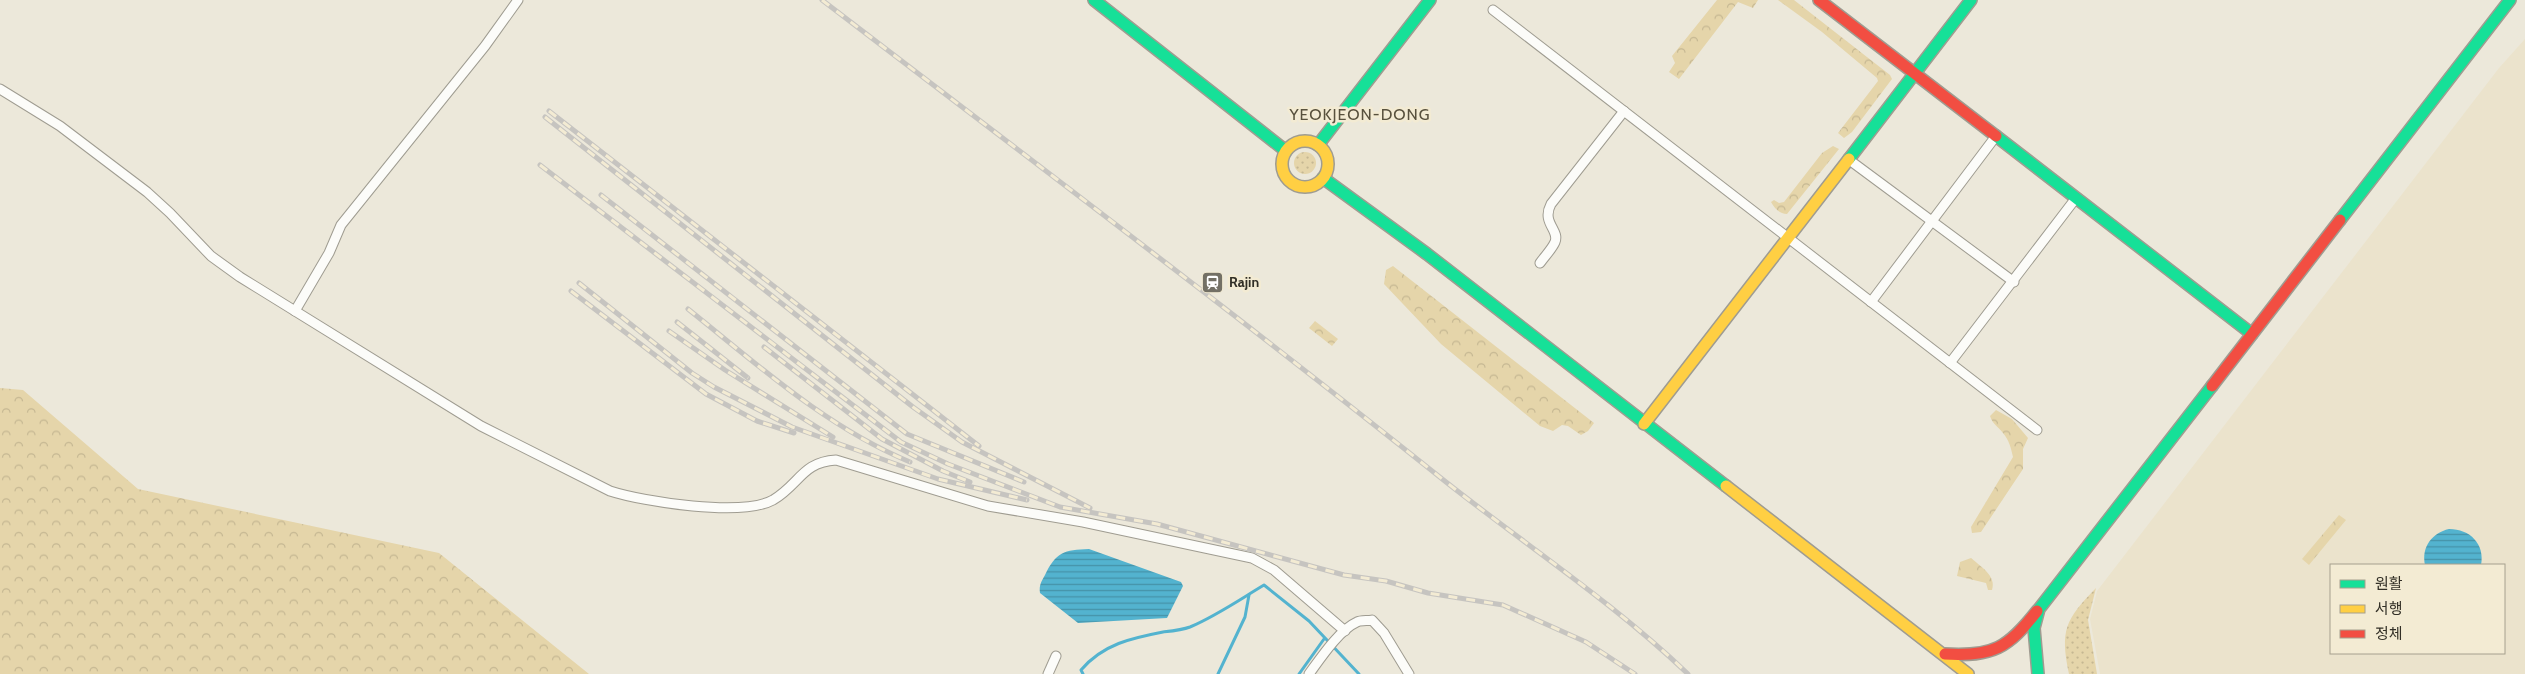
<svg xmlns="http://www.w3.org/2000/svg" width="2525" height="674" font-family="Cabin,'Noto Sans KR',sans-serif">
  <defs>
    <pattern id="grass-dots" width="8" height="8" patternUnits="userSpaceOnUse" patternTransform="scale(1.25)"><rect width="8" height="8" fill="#e5d5aa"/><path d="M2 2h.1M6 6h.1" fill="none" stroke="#c5b792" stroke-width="1.8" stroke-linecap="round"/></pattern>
    <pattern id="forest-crowns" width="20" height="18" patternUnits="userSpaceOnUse" patternTransform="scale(1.25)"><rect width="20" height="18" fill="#e5d5aa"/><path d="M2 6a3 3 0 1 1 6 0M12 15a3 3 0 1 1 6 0" fill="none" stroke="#c5b792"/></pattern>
    <pattern id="water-rules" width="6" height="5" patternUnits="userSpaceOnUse" patternTransform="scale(1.25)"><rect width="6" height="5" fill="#53b3cf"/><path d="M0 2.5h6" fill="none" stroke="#4592a8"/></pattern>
  </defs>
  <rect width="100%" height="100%" fill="#ece8da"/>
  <!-- built -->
  <path fill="#ebe3cc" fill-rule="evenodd" d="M 2525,39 L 2525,674 L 2100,674 L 2090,619 L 2097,591 L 2499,68 ZM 2331,565 L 2504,565 L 2504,653 L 2331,653 Z"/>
  <!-- grass -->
  <g fill="url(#grass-dots)">
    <circle cx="1305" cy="163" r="11"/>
    <path d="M 2096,588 L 2088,620 L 2097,674 L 2069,674 C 2060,630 2065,620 2096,588 Z"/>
  </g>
  <!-- forest -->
  <g fill="url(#forest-crowns)">
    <polygon points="1717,0 1758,0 1753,8 1738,2 1679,79 1669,72 1675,63 1672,56"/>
    <polygon points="1778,0 1794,0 1890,75 1892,79 1852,132 1844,138 1838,133 1878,81 1877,78 1822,32"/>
    <path d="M 1833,146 L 1839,149 L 1787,214 C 1779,213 1775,209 1771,202 L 1774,200 L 1779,203 L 1784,202 L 1822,153 Z"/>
    <polygon points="1393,266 1594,423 1588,431 1581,435 1568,426 1562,425 1553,431 1540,426 1441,344 1384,284 1386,270"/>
    <polygon points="1315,321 1338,339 1332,346 1309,328"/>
    <polygon points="0,388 23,390 138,489 439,553 589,674 0,674"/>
    <path d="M 1996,410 L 2012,419 L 2028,438 L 2023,449 L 2023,469 L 1981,532 L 1972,533 L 1971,527 L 2013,457 C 2011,448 2009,440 2003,433 C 1998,426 1993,425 1990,416 Z"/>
    <polygon points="2339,515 2346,520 2309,565 2302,559"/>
    <path d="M 1971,558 C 1980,566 1997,576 1992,590 L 1988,590 L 1986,583 L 1957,576 L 1960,562 Z"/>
  </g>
  <!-- water -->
  <g fill="url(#water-rules)">
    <path d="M 2449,529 C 2470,529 2485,544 2481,565 L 2425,565 C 2421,547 2432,533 2449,529 Z"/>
    <path d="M 1089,549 L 1181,582 L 1183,586 L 1167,618 L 1078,623 L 1040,593 C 1039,585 1041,582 1045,575 C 1056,552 1064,550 1089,549 Z"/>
  </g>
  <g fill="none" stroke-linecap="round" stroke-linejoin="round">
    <!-- stream -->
    <g stroke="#53b3cf" stroke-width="3">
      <path d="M 1083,674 L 1081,670 C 1103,644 1132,638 1163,632 C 1172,631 1182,630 1190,627 C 1216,616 1239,600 1264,585 L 1309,621 L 1359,674"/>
      <polyline points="1218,674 1245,617 1249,595"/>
      <polyline points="1299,674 1324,639"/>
    </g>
    <defs>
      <g id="street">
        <polyline points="1493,10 2037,430"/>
        <path d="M 0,89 L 60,126 L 147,192 L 170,213 L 211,256 L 240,277 L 481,426 L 610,491 C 644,502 742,517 773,500 C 800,484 802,462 836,460 L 988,506 L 1083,522 L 1252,558 L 1274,570 L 1345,631"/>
        <polyline points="1848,159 2014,282"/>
        <path d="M 1540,263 C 1545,256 1552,249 1555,242 C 1560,230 1541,223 1551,204 L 1624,111"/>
        <polyline points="1871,302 1996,136"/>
        <polyline points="295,311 329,253 341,225 485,46 518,0"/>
        <polyline points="1950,363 2076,198"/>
        <polyline points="1048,674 1056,656"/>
        <path d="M 1309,674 C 1320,659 1339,630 1357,622 C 1361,620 1368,621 1372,620 L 1384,633 L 1409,674"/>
      </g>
      <g id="fast">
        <polyline points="1094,0 1286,151"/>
        <polyline points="1996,136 2252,334"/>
        <polyline points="1318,145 1430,0"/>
        <polyline points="1849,159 1971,0"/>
        <polyline points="1323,178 1427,254 1726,486"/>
        <polyline points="2340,220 2510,0"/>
        <polyline points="2038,674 2034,628 2039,609 2212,386"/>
      </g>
      <g id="slow">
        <circle cx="1305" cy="164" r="23"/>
        <polyline points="1644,424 1849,159"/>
        <polyline points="1726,486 1968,674"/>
      </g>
      <g id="jam">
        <polyline points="1819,0 1996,136"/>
        <polyline points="2212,386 2340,220"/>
        <path d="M 1945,654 C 1993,657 2008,648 2037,611"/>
      </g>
    </defs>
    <!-- street casing -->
    <use href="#street" stroke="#9f9c91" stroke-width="11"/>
    <!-- fast casing -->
    <use href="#fast" stroke="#9f9c91" stroke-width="14"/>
    <!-- slow casing -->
    <use href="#slow" stroke="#9f9c91" stroke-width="14"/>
    <!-- jam casing -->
    <use href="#jam" stroke="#9f9c91" stroke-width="14"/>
    <!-- street -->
    <use href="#street" stroke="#fcfcf9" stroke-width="9"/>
    <!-- fast -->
    <use href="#fast" stroke="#16e098" stroke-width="11"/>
    <!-- slow -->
    <use href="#slow" stroke="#ffcf43" stroke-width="11"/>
    <!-- jam -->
    <use href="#jam" stroke="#f24e42" stroke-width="11"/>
    <defs>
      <g id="rail">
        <path d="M 822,0 C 1031,160 1241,318 1446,482 C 1527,546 1614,603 1688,674"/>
        <polyline points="549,111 979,446"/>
        <polyline points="545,117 913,407 962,442 1090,508"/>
        <polyline points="540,165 888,432 901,442 948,464 1060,507 1157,524 1344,575 1386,581 1428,593 1503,605 1586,642 1635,674"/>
        <polyline points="601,195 907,434 1024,482"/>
        <polyline points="579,283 692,373 714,387 792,427 938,479 1027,500"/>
        <polyline points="571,291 706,394 757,421 794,433"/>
        <path d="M 688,309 C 758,365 826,427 910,462"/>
        <polyline points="677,322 748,378"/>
        <polyline points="669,331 725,370 833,437"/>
        <polyline points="764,347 882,439 943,471 970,482"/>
      </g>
    </defs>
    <!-- rail casing -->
    <use href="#rail" stroke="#c6c4c0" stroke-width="5"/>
    <!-- rail -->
    <use href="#rail" stroke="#f3ebd3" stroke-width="3" stroke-dasharray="9" stroke-linecap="butt"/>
  </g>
  <!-- icons -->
  <defs>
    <symbol id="station-square" viewBox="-11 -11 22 22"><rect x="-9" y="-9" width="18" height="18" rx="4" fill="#737065" stroke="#f3ebd3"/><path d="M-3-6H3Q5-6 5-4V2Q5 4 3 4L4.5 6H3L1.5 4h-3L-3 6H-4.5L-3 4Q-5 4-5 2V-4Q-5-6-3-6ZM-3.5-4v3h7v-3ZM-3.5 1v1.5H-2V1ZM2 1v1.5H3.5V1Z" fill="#fff"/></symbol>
  </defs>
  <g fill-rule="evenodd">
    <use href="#station-square" x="1200" y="270" width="25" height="25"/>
  </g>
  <g text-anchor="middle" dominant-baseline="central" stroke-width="5" stroke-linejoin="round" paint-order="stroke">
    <!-- poi labels -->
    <g font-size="14" font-weight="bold" fill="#322f26" stroke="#f3ebd3" text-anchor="start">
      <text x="1229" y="282">Rajin</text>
    </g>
    <!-- quarter labels -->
    <g font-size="16" letter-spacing="1" fill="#58513d" stroke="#f3ebd3">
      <text x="1360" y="114">YEOKJEON-DONG</text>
    </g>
  </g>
  <!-- legend -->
  <rect x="2330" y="564" width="175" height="90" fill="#f3ebd3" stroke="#a6a08e"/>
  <rect x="2340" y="580" width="25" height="8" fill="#16e098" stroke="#a6a08e"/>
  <text x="2375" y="589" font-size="15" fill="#322f26">원활</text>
  <rect x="2340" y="605" width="25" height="8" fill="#ffcf43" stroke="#a6a08e"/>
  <text x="2375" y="614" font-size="15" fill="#322f26">서행</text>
  <rect x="2340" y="630" width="25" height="8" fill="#f24e42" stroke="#a6a08e"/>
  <text x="2375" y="639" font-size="15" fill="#322f26">정체</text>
</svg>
